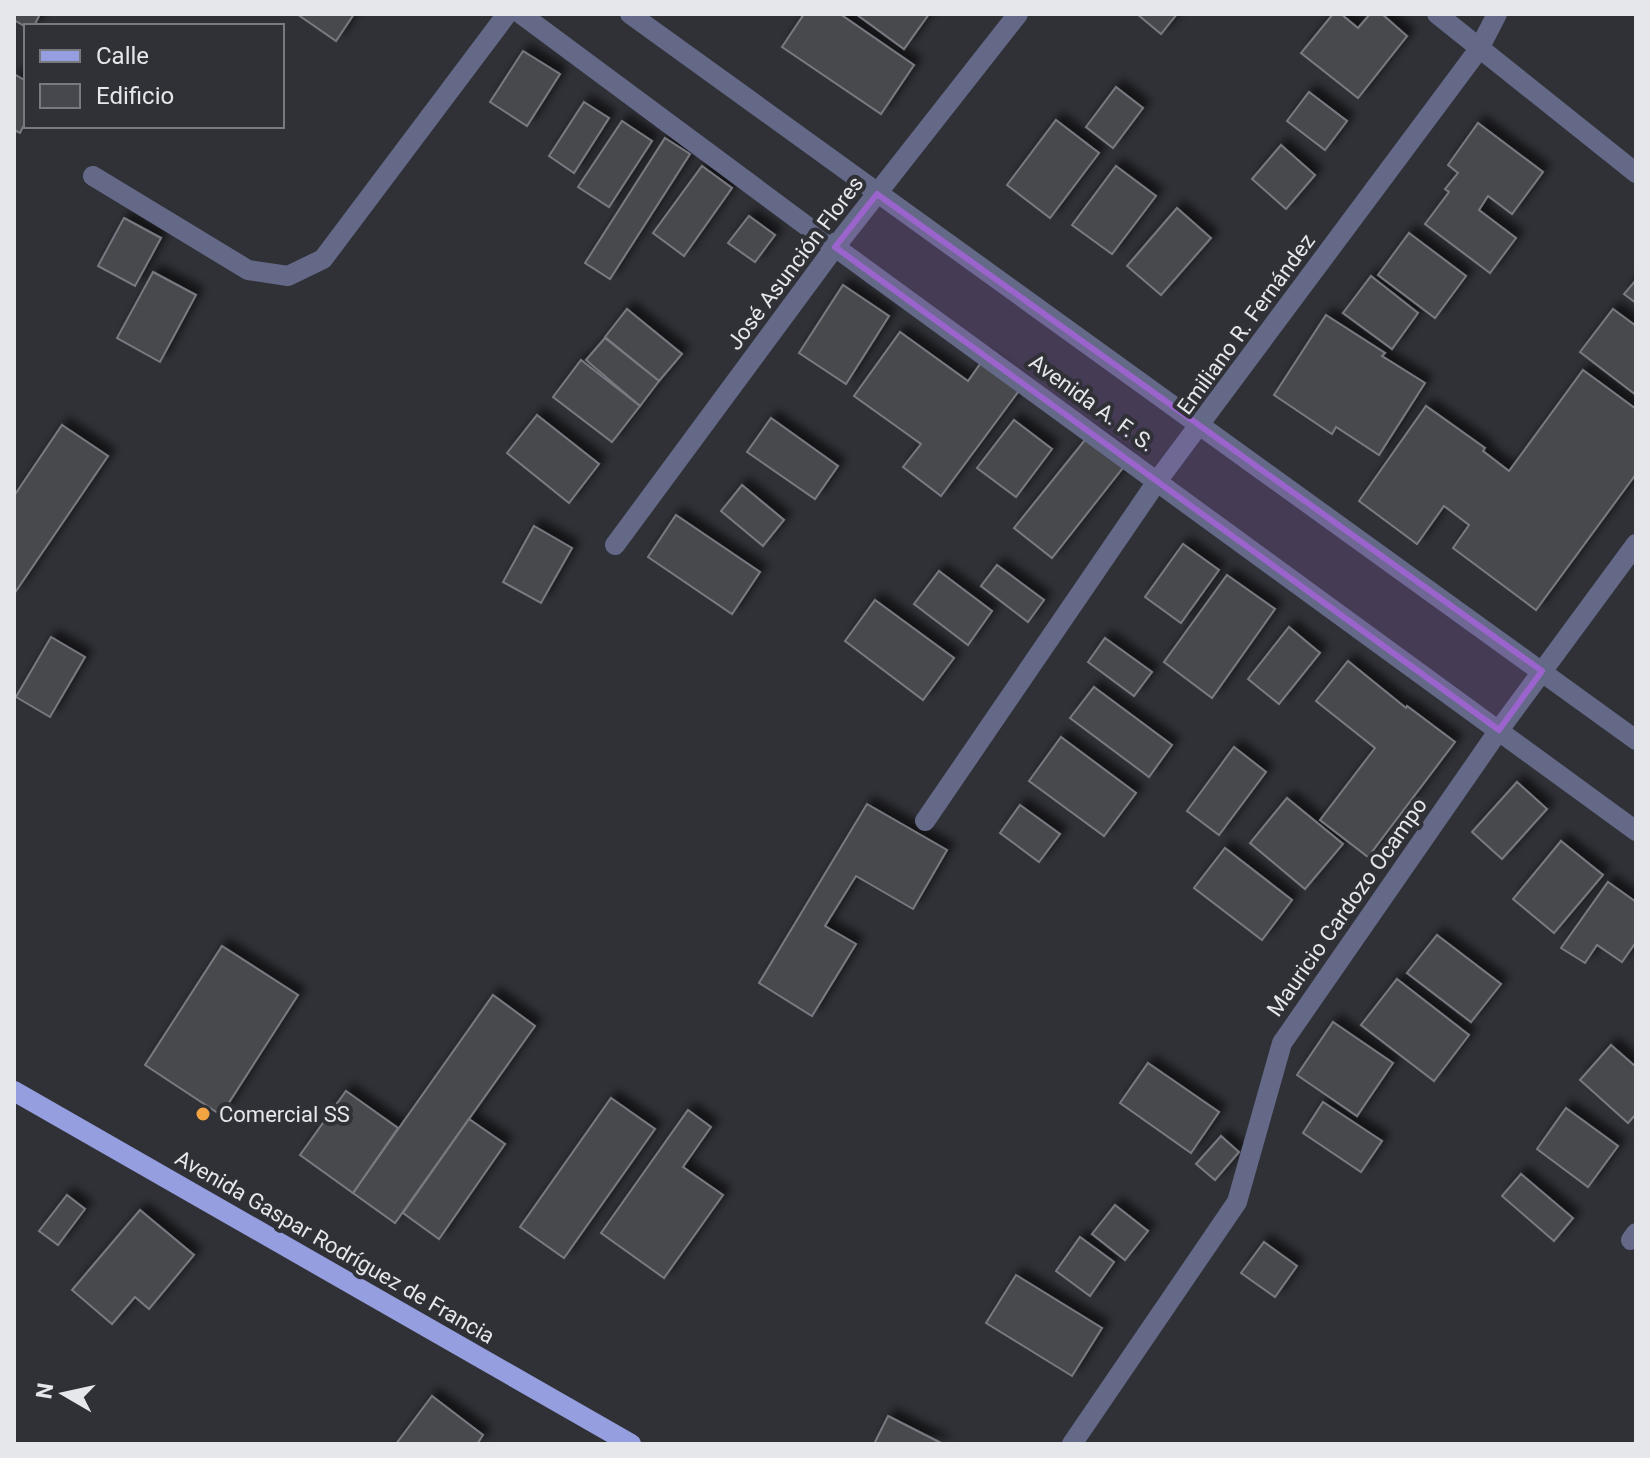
<svg xmlns="http://www.w3.org/2000/svg" width="1650" height="1458" font-family="Roboto,sans-serif">
  <defs>
    <filter id="shadow"><feDropShadow dx="7" dy="-7" stdDeviation="4" flood-color="#0009"/></filter>
  </defs>
  <rect width="100%" height="100%" fill="#303137"/>
  <!-- building -->
  <g fill="#47484e" stroke="#797a81" stroke-width="2" filter="url(#shadow)">
    <polygon points="14,14 40,14 34,26 26,27 14,20"/>
    <polygon points="297,14 354,14 336,41"/>
    <polygon points="804,14 840,14 914,65 881,114 782,47"/>
    <polygon points="856,14 929,14 904,49"/>
    <polygon points="1137,14 1177,14 1161,34"/>
    <polygon points="1333,14 1341,14 1358,28 1370,14 1382,14 1407,36 1358,98 1301,53"/>
    <polygon points="523,51 560,74 527,126 490,102"/>
    <polygon points="14,74 26,81 26,121 20,133 14,130"/>
    <polygon points="1116,87 1143,108 1113,148 1086,127"/>
    <polygon points="1309,92 1347,121 1325,150 1287,121"/>
    <polygon points="584,102 609,118 574,173 549,156"/>
    <polygon points="1056,120 1099,153 1050,218 1007,185"/>
    <polygon points="622,121 652,141 609,207 578,187"/>
    <polygon points="1478,123 1543,172 1512,214 1488,196 1479,210 1516,238 1490,273 1425,224 1449,192 1445,189 1458,173 1448,165"/>
    <polygon points="665,138 690,154 610,279 585,263"/>
    <polygon points="1281,145 1315,175 1286,209 1252,179"/>
    <polygon points="702,166 732,188 684,256 653,233"/>
    <polygon points="1116,166 1156,196 1112,254 1072,225"/>
    <polygon points="1177,208 1211,238 1161,295 1127,266"/>
    <polygon points="749,216 775,235 755,262 728,243"/>
    <polygon points="124,218 161,238 135,286 98,266"/>
    <polygon points="1409,233 1466,276 1435,318 1378,275"/>
    <polygon points="153,272 196,295 160,362 117,338"/>
    <polygon points="1371,276 1418,313 1392,349 1343,313"/>
    <polygon points="1636,280 1636,303 1624,294"/>
    <polygon points="843,285 889,316 846,384 799,353"/>
    <polygon points="627,309 682,354 659,381 605,337"/>
    <polygon points="1613,309 1636,326 1636,395 1580,352"/>
    <polygon points="1326,315 1385,353 1382,356 1425,383 1379,455 1336,427 1332,434 1274,395"/>
    <polygon points="900,332 968,381 983,360 1021,388 941,496 903,467 921,444 854,396"/>
    <polygon points="605,338 659,381 640,406 586,360"/>
    <polygon points="581,360 640,406 612,442 553,397"/>
    <polygon points="1583,370 1636,409 1636,474 1536,610 1453,548 1469,525 1444,506 1417,544 1359,501 1426,406 1485,448 1483,451 1509,471"/>
    <polygon points="537,415 599,464 569,503 507,453"/>
    <polygon points="771,418 838,466 815,499 747,452"/>
    <polygon points="1014,420 1052,449 1016,497 977,468"/>
    <polygon points="62,425 108,456 14,594 14,496"/>
    <polygon points="1089,435 1126,464 1052,558 1014,528"/>
    <polygon points="742,485 784,520 763,546 721,511"/>
    <polygon points="676,515 760,572 732,614 648,557"/>
    <polygon points="534,526 572,548 541,603 503,582"/>
    <polygon points="1183,544 1219,570 1181,623 1145,597"/>
    <polygon points="997,565 1044,600 1028,622 981,586"/>
    <polygon points="939,571 992,611 968,645 914,604"/>
    <polygon points="1227,575 1275,609 1212,698 1164,662"/>
    <polygon points="875,600 954,658 923,700 845,641"/>
    <polygon points="1289,627 1320,653 1279,704 1248,679"/>
    <polygon points="51,637 85,657 50,717 16,697"/>
    <polygon points="1105,638 1152,672 1134,696 1088,662"/>
    <polygon points="1348,661 1406,708 1407,706 1455,742 1368,857 1320,820 1375,748 1316,701"/>
    <polygon points="1094,687 1172,745 1149,777 1070,718"/>
    <polygon points="1061,737 1136,793 1104,836 1029,781"/>
    <polygon points="1234,747 1266,772 1219,835 1187,811"/>
    <polygon points="1517,782 1547,809 1502,859 1472,832"/>
    <polygon points="1287,798 1343,844 1305,889 1250,843"/>
    <polygon points="867,804 947,850 913,909 856,876 825,926 856,944 812,1016 759,983"/>
    <polygon points="1020,805 1060,834 1039,862 1000,833"/>
    <polygon points="1561,841 1603,875 1554,933 1513,899"/>
    <polygon points="1225,848 1292,900 1262,940 1194,888"/>
    <polygon points="1608,882 1636,902 1636,942 1622,962 1597,945 1585,963 1561,948"/>
    <polygon points="1437,935 1501,984 1471,1022 1407,973"/>
    <polygon points="222,946 298,995 221,1115 145,1065"/>
    <polygon points="1397,979 1469,1035 1434,1081 1361,1025"/>
    <polygon points="493,995 535,1026 395,1223 353,1193"/>
    <polygon points="1333,1022 1393,1063 1357,1116 1297,1075"/>
    <polygon points="1611,1045 1636,1067 1636,1114 1628,1123 1580,1080"/>
    <polygon points="1148,1063 1219,1112 1191,1153 1120,1103"/>
    <polygon points="346,1091 398,1128 353,1193 300,1155"/>
    <polygon points="611,1098 655,1129 564,1258 520,1227"/>
    <polygon points="1323,1102 1382,1141 1361,1172 1303,1133"/>
    <polygon points="1566,1108 1618,1146 1588,1187 1537,1149"/>
    <polygon points="688,1110 711,1127 683,1167 723,1195 664,1278 601,1233"/>
    <polygon points="469,1119 505,1144 439,1239 403,1213"/>
    <polygon points="1221,1136 1239,1152 1215,1180 1196,1164"/>
    <polygon points="1521,1174 1573,1218 1554,1241 1502,1196"/>
    <polygon points="67,1195 85,1209 58,1245 39,1231"/>
    <polygon points="1115,1205 1148,1231 1125,1260 1092,1234"/>
    <polygon points="140,1210 194,1255 149,1309 135,1297 112,1324 72,1290"/>
    <polygon points="1080,1237 1114,1262 1090,1296 1056,1271"/>
    <polygon points="1264,1242 1297,1266 1275,1297 1241,1273"/>
    <polygon points="1016,1275 1102,1328 1072,1376 986,1323"/>
    <polygon points="432,1396 483,1435 477,1444 396,1444"/>
    <polygon points="888,1416 943,1444 874,1444"/>
  </g>
  <g fill="none" stroke-linecap="round" stroke-linejoin="round">
    <!-- minor -->
    <g stroke="#646988" stroke-width="20">
      <polyline points="521,14 835,247 1636,831"/>
      <polyline points="630,14 1636,740"/>
      <polyline points="1437,14 1636,173"/>
      <polyline points="93,176 248,270 288,276 323,259 507,14"/>
      <polyline points="615,545 835,247 1018,14"/>
      <polyline points="925,821 1158,480 1479,49 1497,14"/>
      <polyline points="1631,1240 1636,1233"/>
      <polyline points="1072,1444 1237,1202 1282,1043 1499,730 1636,544"/>
    </g>
    <!-- primary -->
    <polyline stroke="#959ede" stroke-width="20" points="14,1091 631,1444"/>
  </g>
  <!-- marked area -->
  <path fill="#9b64cc" fill-opacity="0.2" stroke="#9b64cc" stroke-width="6" stroke-linejoin="round" d="M 877,194 L 1542,671 L 1499,730 L 835,247 Z"/>
  <!-- markers -->
  <circle fill="#f3a442" stroke="#303137" stroke-width="3" cx="203" cy="1114" r="8"/>
  <g text-anchor="middle" dominant-baseline="central" stroke-width="8" stroke-linejoin="round" paint-order="stroke">
    <!-- street labels -->
    <g font-size="22" fill="#e6e7ea" stroke="#303137">
      <text transform="translate(795 263) rotate(-53)">José Asunción Flores</text>
      <text transform="translate(1246 324) rotate(-54)">Emiliano R. Fernández</text>
      <text transform="translate(1092 403) rotate(36)">Avenida A. F. S.</text>
      <text transform="translate(1347 907) rotate(-55)">Mauricio Cardozo Ocampo</text>
      <text transform="translate(335 1247) rotate(30)">Avenida Gaspar Rodríguez de Francia</text>
    </g>
    <!-- poi labels -->
    <g font-size="22" fill="#e6e7ea" stroke="#303137" text-anchor="start">
      <text x="219" y="1114">Comercial SS</text>
    </g>
  </g>
  <!-- border -->
  <rect width="1650" height="1458" fill="none" stroke="#e6e7ea" stroke-width="32"/>
  <!-- legend -->
  <rect x="24" y="24" width="260" height="104" fill="#303137" stroke="#797a7f" stroke-width="2"/>
  <rect x="40" y="50" width="40" height="12" fill="#959ede" stroke="#797a7f" stroke-width="2"/>
  <text x="96" y="64" font-size="24" fill="#e6e7ea">Calle</text>
  <rect x="40" y="84" width="40" height="24" fill="#47484e" stroke="#797a7f" stroke-width="2"/>
  <text x="96" y="104" font-size="24" fill="#e6e7ea">Edificio</text>
  <!-- north arrow -->
  <g transform="translate(64 1394) rotate(279)" stroke="#303137" stroke-width="6" paint-order="stroke">
  <path d="M0-6L14 30L0 20L-14 30Z" fill="#e6e7ea"/>
  <text y="-12" font-size="22" font-weight="bold" text-anchor="middle" fill="#e6e7ea">N</text>
  </g>
</svg>
